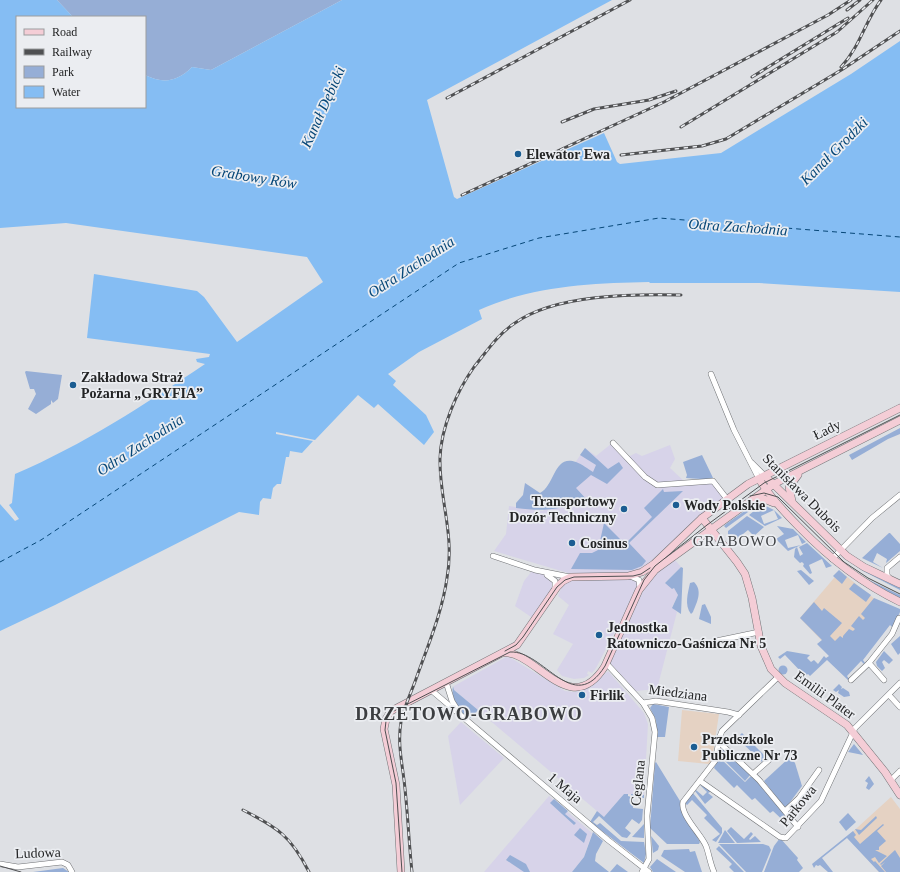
<svg xmlns="http://www.w3.org/2000/svg" width="900" height="872" font-family="'Times New Roman',serif">
  <rect width="100%" height="100%" fill="#dee0e4"/>
  <!-- commercial -->
  <g fill="#d7d3e9">
    <polygon points="611,444 653,485 706,483 714,484 725,499 645,569 633,573 575,575 494,551 506,534 509,506 543,511 585,448 596,456"/>
    <polygon points="670,445 675,459 670,468 686,483 661,484 652,481 628,457 636,453 642,456"/>
    <polygon points="675,560 681,567 665,583 674,588 678,595 672,607 677,612 657,689 636,691 610,663 642,593 653,576"/>
    <polygon points="532,571 544,574 553,581 555,588 534,619 515,606 524,581"/>
    <polygon points="631,578 637,581 638,587 596,668 592,673 588,671 587,674 589,675 584,678 574,679 562,676 557,670 573,644 553,634 569,605 558,596 563,584 569,580"/>
    <polygon points="506,657 511,658 565,691 574,692 591,687 608,671 644,713 648,724 644,795 624,794 604,817 454,690 454,686"/>
    <polygon points="461,722 504,758 460,805 448,736"/>
    <polygon points="549,796 592,833 584,857 572,872 484,872"/>
  </g>
  <!-- education -->
  <g fill="#e5d2c3">
    <polygon points="840,571 897,617 849,669 800,618"/>
    <polygon points="682,710 719,714 712,760 709,764 678,761"/>
    <polygon points="891,797 900,809 900,872 879,872 847,837"/>
  </g>
  <!-- green -->
  <g fill="#96aed6" fill-rule="evenodd">
    <path d="M 57,0 L 342,0 L 211,70 L 192,67 C 177,82 163,84 145,75 L 145,17 L 73,17 Z"/>
    <polygon points="26,371 62,375 58,399 53,403 51,400 51,404 36,414 28,409 36,394 34,389 30,389 25,372"/>
    <polygon points="900,428 900,434 888,439 852,460 849,455"/>
    <path d="M 585,448 L 608,469 L 619,462 L 623,468 L 607,484 L 591,475 L 576,488 L 588,501 C 559,509 546,512 516,508 L 516,503 L 523,495 L 525,483 L 540,493 C 555,485 554,454 576,462 C 582,464 588,469 593,472 L 596,465 L 580,455 Z"/>
    <polygon points="702,455 714,480 686,478 687,475 683,462"/>
    <polygon points="663,489 664,492 683,491 629,543 646,561 642,566 632,570 571,569 580,553 592,553 598,550 604,523 625,544 652,517 644,508"/>
    <polygon points="756,503 755,507 726,528 724,526 726,524"/>
    <path d="M 766,506 L 774,510 L 782,518 L 765,526 L 749,515 L 759,507 ZM 774,510 L 778,519 L 764,524 L 761,516 Z"/>
    <polygon points="747,516 764,527 754,536 748,530 733,542 728,536 728,531"/>
    <polygon points="777,526 793,529 806,542 802,544 798,535 785,540 788,548 801,545 788,551 776,539 784,534"/>
    <polygon points="889,533 890,533 900,544 900,551 886,563 887,559 877,553 873,562 883,568 862,558"/>
    <polygon points="807,543 832,566 826,568 822,559 809,565 812,573 810,574 803,566 804,564 802,562 800,563 794,557 795,549 797,547 800,556 803,554 799,547"/>
    <polygon points="842,556 900,587 900,590 863,571"/>
    <polygon points="839,560 865,578 900,595 900,598 874,586"/>
    <polygon points="681,567 683,568 681,614 672,608 678,595 674,588 672,589 665,583"/>
    <polygon points="801,570 814,581 809,585 797,571"/>
    <polygon points="839,570 847,577 842,584 833,576"/>
    <path d="M 694,582 C 703,591 697,602 693,612 L 691,614 C 684,605 688,593 690,583 Z"/>
    <polygon points="854,583 871,595 866,602 849,589"/>
    <polygon points="874,598 900,609 900,612 893,628 890,625 863,660 865,663 864,664 861,661 847,676 849,679 848,680 827,660 810,676 808,674 805,676 785,655 780,659 778,657 787,651 810,655 807,658 811,662 814,660 818,664 824,656 826,658 829,656 817,644 822,640 800,618 814,602 822,611 824,608 842,623 830,636 835,641 840,636 843,638 843,636 849,629 853,631 855,629 851,626 859,616 863,620 865,618 861,614"/>
    <polygon points="705,604 711,617 711,624 699,619 702,605"/>
    <polygon points="900,636 900,653 898,655 891,644"/>
    <polygon points="884,651 893,660 889,664 884,660 882,662 885,668 882,671 877,666 876,662"/>
    <circle cx="783" cy="670" r="4.5"/>
    <polygon points="839,684 842,687 841,689 843,688 849,692 850,696 844,697 838,693 839,690 836,692 833,690"/>
    <path d="M 453,686 L 454,690 L 478,710 L 471,718 L 468,718 L 460,711 L 461,709 C 455,703 451,695 453,686 Z"/>
    <polygon points="653,704 669,707 665,737 657,737 656,720 650,708"/>
    <polygon points="742,733 765,756 762,762 737,738"/>
    <polygon points="854,744 863,755 848,752"/>
    <polygon points="721,746 726,751 720,758 745,782 752,775 786,815 789,826 773,811 770,813 755,798 752,800 737,785 734,788 714,768 720,755"/>
    <polygon points="727,752 751,774 745,781 722,758"/>
    <polygon points="790,757 795,763 802,786 788,805 784,807 764,781"/>
    <polygon points="656,762 680,801 680,808 700,842 699,844 667,844 650,828 655,763"/>
    <polygon points="869,776 874,784 869,790 866,788 868,783 865,781"/>
    <polygon points="700,785 712,791 708,793 713,797 705,804 695,791 696,790 703,796 707,792"/>
    <polygon points="692,792 722,828 722,833 716,842 712,840 720,834 704,818 707,815 692,800 687,805 685,803"/>
    <polygon points="624,794 628,794 628,796 631,797 631,794 644,795 644,798 634,797 633,808 643,809 642,820 639,824 632,819 625,828 631,833 627,838 622,837 599,816 593,822 597,825 600,823 621,841 644,842 646,854 644,863 590,822 597,811 604,817"/>
    <polygon points="554,799 568,811 565,814 576,823 574,825 550,803"/>
    <polygon points="848,813 856,822 846,831 839,822"/>
    <polygon points="876,816 877,818 859,835 855,829 861,830"/>
    <polygon points="644,824 644,838 632,837"/>
    <polygon points="883,824 884,825 877,831 886,841 879,847 879,850 875,850 887,856 879,863 875,857 871,859 874,862 875,861 885,872 879,872 847,838 822,858 833,872 828,872 820,865 818,866 816,865 814,868 812,864 853,831 856,835 854,837 860,844"/>
    <polygon points="731,827 744,839 751,832 753,834 749,839 750,840 755,836 761,842 737,843 727,831"/>
    <polygon points="580,828 587,834 584,843 574,835"/>
    <polygon points="725,830 735,843 718,843"/>
    <polygon points="593,832 603,841 596,854 595,861 609,872 572,872 584,857"/>
    <polygon points="651,836 659,846 658,850 653,853"/>
    <polygon points="780,838 798,858 797,860 803,868 799,872 764,872 774,846"/>
    <polygon points="719,844 763,844 769,846 771,850 762,872 746,872"/>
    <polygon points="719,846 744,872 734,872 729,867 732,864 716,849"/>
    <polygon points="689,849 690,852 695,851 702,872 685,872 661,856 664,850"/>
    <polygon points="895,850 900,858 900,872 886,872 881,866 885,862 881,865 880,864"/>
    <polygon points="510,855 526,864 530,872 524,872 506,860"/>
    <polygon points="657,859 676,872 653,872 650,867"/>
    <polygon points="617,864 628,872 610,872"/>
    <polygon points="63,868 69,872 33,872"/>
  </g>
  <!-- water -->
  <path fill="#85bdf3" d="M 0,0 L 57,0 L 73,17 L 17,17 L 17,107 L 145,107 L 145,75 C 163,84 177,82 192,67 L 211,70 L 342,0 L 612,0 L 427,100 L 454,197 L 457,199 L 604,133 L 617,162 L 620,164 L 721,153 L 851,74 L 900,41 L 900,292 L 759,283 L 650,283 L 649,282 C 592,283 532,286 479,310 L 482,319 L 419,352 L 388,374 L 396,381 L 393,385 L 426,415 L 434,432 L 424,445 L 378,404 L 374,408 L 358,395 L 315,440 L 276,432 L 276,434 L 313,441 L 302,453 L 290,451 L 289,457 L 286,457 L 281,484 L 277,484 L 273,488 L 271,499 L 263,498 L 260,502 L 259,515 L 239,512 L 55,605 L 0,631 L 0,504 L 15,521 L 19,519 L 9,505 L 12,503 L 15,474 C 83,445 144,405 205,364 L 197,362 L 196,359 L 209,357 L 210,354 L 87,338 L 94,274 L 197,291 L 204,297 L 237,342 L 323,282 L 307,257 L 66,223 L 0,228 Z"/>
  <g fill="none" stroke-linecap="round" stroke-linejoin="round">
    <!-- ferry -->
    <polyline stroke="#054677" stroke-width="1" stroke-dasharray="5 4" stroke-linecap="butt" points="0,562 41,540 459,263 539,238 659,218 900,237"/>
    <defs>
      <g id="street">
        <polyline points="711,374 734,430 759,479"/>
        <polyline points="613,443 645,477 657,485 713,481 727,499"/>
        <polyline points="752,463 765,476"/>
        <polyline points="493,556 535,570 570,577"/>
        <polyline points="832,559 872,518 900,495"/>
        <polyline points="547,575 555,581 555,589"/>
        <polyline points="630,576 639,580 640,589"/>
        <polyline points="890,579 887,575 887,568 900,557"/>
        <polyline points="716,641 759,632"/>
        <polyline points="606,663 643,703 656,701 728,712 739,715"/>
        <polyline points="851,680 869,663"/>
        <polyline points="884,680 869,663 892,634 899,618"/>
        <polyline points="446,682 452,701 459,712"/>
        <polyline points="431,690 608,840 649,872"/>
        <polyline points="889,695 900,707"/>
        <polyline points="722,745 759,780 798,827"/>
        <polyline points="753,774 770,759 770,756 767,753"/>
        <polyline points="891,780 900,771"/>
        <polyline points="700,781 780,837 786,838 821,801 855,728 900,683"/>
        <polyline points="785,811 799,798 819,770"/>
        <polyline points="0,864 18,867 62,862 68,865 72,872"/>
        <polyline points="642,872 649,859 647,816 655,732 652,718 643,703"/>
        <path d="M 714,872 C 710,863 709,854 706,846 C 701,834 680,815 683,802 L 715,761 L 720,736 L 722,731 L 778,677"/>
      </g>
      <g id="secondary">
        <polyline points="765,476 847,556 864,567 900,584"/>
        <path d="M 759,479 C 770,497 784,512 800,528 C 830,559 861,583 900,602"/>
        <polyline points="751,501 764,499 774,503"/>
        <polyline points="792,501 789,487 798,475"/>
        <polyline points="702,518 737,562 745,574 752,598 761,646 771,669 785,683 847,725 885,772 900,795"/>
        <path d="M 503,653 C 535,649 570,722 605,666 L 639,590 L 655,570 L 774,484 L 900,420"/>
        <polyline points="401,872 396,785 384,729 386,719 391,711 517,645 557,587 563,581 571,577 628,576 642,572 654,564 702,518 748,484 900,408"/>
      </g>
    </defs>
    <!-- street casing -->
    <use href="#street" stroke="#707275" stroke-width="6"/>
    <!-- secondary casing -->
    <use href="#secondary" stroke="#707275" stroke-width="8"/>
    <!-- street -->
    <use href="#street" stroke="#fff" stroke-width="5"/>
    <!-- secondary -->
    <use href="#secondary" stroke="#f4cdd6" stroke-width="7"/>
    <!-- tram -->
    <g stroke="#4f5052" stroke-width="1">
      <polyline points="750,496 764,493 778,497 844,562 868,578 900,594"/>
      <polyline points="505,651 516,645 523,637 557,587 565,580 574,577 633,576 641,574 650,568"/>
      <polyline points="0,866 21,872"/>
      <path d="M 402,872 L 396,783 L 385,730 L 386,721 L 392,712 L 510,652 C 544,650 573,717 605,666 L 644,580 L 655,566 L 707,525 L 764,483 L 900,415"/>
    </g>
    <defs>
      <g id="rail">
        <polyline points="847,10 860,0"/>
        <path d="M 841,67 C 860,47 865,21 881,0"/>
        <polyline points="752,77 848,18"/>
        <polyline points="447,98 630,0"/>
        <polyline points="562,122 594,109 649,100 676,91"/>
        <polyline points="681,127 837,32 873,0"/>
        <polyline points="621,155 702,146 726,139 843,69 900,31"/>
        <polyline points="462,195 664,102 828,15 851,0"/>
        <path d="M 243,810 C 278,828 291,836 309,872"/>
        <path d="M 412,872 C 409,844 408,817 405,789 C 403,766 397,745 401,722 C 404,707 411,693 416,679 C 428,645 442,613 447,578 C 455,534 439,499 440,458 C 441,427 457,391 474,367 C 487,351 498,334 515,323 C 556,294 633,294 681,295"/>
      </g>
    </defs>
    <!-- rail casing -->
    <use href="#rail" stroke="#4f5052" stroke-width="3"/>
    <!-- rail -->
    <use href="#rail" stroke="#ebedf1" stroke-width="1.5" stroke-dasharray="4.5" stroke-linecap="butt"/>
  </g>
  <!-- markers -->
  <g fill="#1b5d92" stroke="#ebedf1" stroke-width="1.5">
    <circle cx="518" cy="154" r="4"/>
    <circle cx="73" cy="385" r="4"/>
    <circle cx="676" cy="505" r="4"/>
    <circle cx="624" cy="509" r="4"/>
    <circle cx="572" cy="543" r="4"/>
    <circle cx="599" cy="635" r="4"/>
    <circle cx="582" cy="695" r="4"/>
    <circle cx="694" cy="747" r="4"/>
  </g>
  <g text-anchor="middle" dominant-baseline="central" stroke-width="3.5" stroke-linejoin="round" paint-order="stroke">
    <!-- poi labels -->
    <g font-size="14" font-weight="bold" fill="#232425" stroke="#ebedf1" text-anchor="start">
      <text x="526" y="154">Elewator Ewa</text>
      <text x="81" y="377">Zakładowa Straż<tspan x="81" dy="16">Pożarna „GRYFIA”</tspan></text>
      <text x="616" y="501" text-anchor="end">Transportowy<tspan x="616" dy="16">Dozór Techniczny</tspan></text>
      <text x="684" y="505">Wody Polskie</text>
      <text x="580" y="543">Cosinus</text>
      <text x="607" y="627">Jednostka<tspan x="607" dy="16">Ratowniczo-Gaśnicza Nr 5</tspan></text>
      <text x="590" y="695">Firlik</text>
      <text x="702" y="739">Przedszkole<tspan x="702" dy="16">Publiczne Nr 73</tspan></text>
    </g>
    <!-- street labels -->
    <g font-size="14" fill="#232425" stroke="#ebedf1">
      <text transform="translate(827 430) rotate(-26)">Łady</text>
      <text transform="translate(802 493) rotate(45)">Stanisława Dubois</text>
      <text transform="translate(678 693) rotate(7)">Miedziana</text>
      <text transform="translate(825 695) rotate(36)">Emilii Plater</text>
      <text transform="translate(638 783) rotate(-84)">Ceglana</text>
      <text transform="translate(565 788) rotate(40)">1 Maja</text>
      <text transform="translate(798 806) rotate(-51)">Parkowa</text>
      <text transform="translate(38 853) rotate(-2)">Ludowa</text>
    </g>
    <!-- water labels -->
    <g font-size="15" font-style="italic" fill="#054677" stroke="#ebedf1">
      <text transform="translate(323 107) rotate(-66)">Kanał Dębicki</text>
      <text transform="translate(834 151) rotate(-45)">Kanał Grodzki</text>
      <text transform="translate(254 177) rotate(9)">Grabowy Rów</text>
      <text transform="translate(738 227) rotate(4)">Odra Zachodnia</text>
      <text transform="translate(411 267) rotate(-33)">Odra Zachodnia</text>
      <text transform="translate(140 445) rotate(-33)">Odra Zachodnia</text>
    </g>
    <!-- neighbourhood labels -->
    <g font-size="15" letter-spacing="1" fill="#3c3e41" stroke="#ebedf1">
      <text x="735" y="541">GRABOWO</text>
    </g>
    <!-- district labels -->
    <g font-size="18" font-weight="bold" letter-spacing="1" fill="#3c3e41" stroke="#ebedf1">
      <text x="469" y="714">DRZETOWO-GRABOWO</text>
    </g>
  </g>
  <!-- legend -->
  <rect x="16" y="16" width="130" height="92" fill="#ebedf1" stroke="#9b9d9f"/>
  <rect x="24" y="29" width="20" height="6" fill="#f4cdd6" stroke="#9b9d9f"/>
  <text x="52" y="36" font-size="12" fill="#232425">Road</text>
  <rect x="24" y="49" width="20" height="6" fill="#4f5052" stroke="#9b9d9f"/>
  <text x="52" y="56" font-size="12" fill="#232425">Railway</text>
  <rect x="24" y="66" width="20" height="12" fill="#96aed6" stroke="#9b9d9f"/>
  <text x="52" y="76" font-size="12" fill="#232425">Park</text>
  <rect x="24" y="86" width="20" height="12" fill="#85bdf3" stroke="#9b9d9f"/>
  <text x="52" y="96" font-size="12" fill="#232425">Water</text>
</svg>
